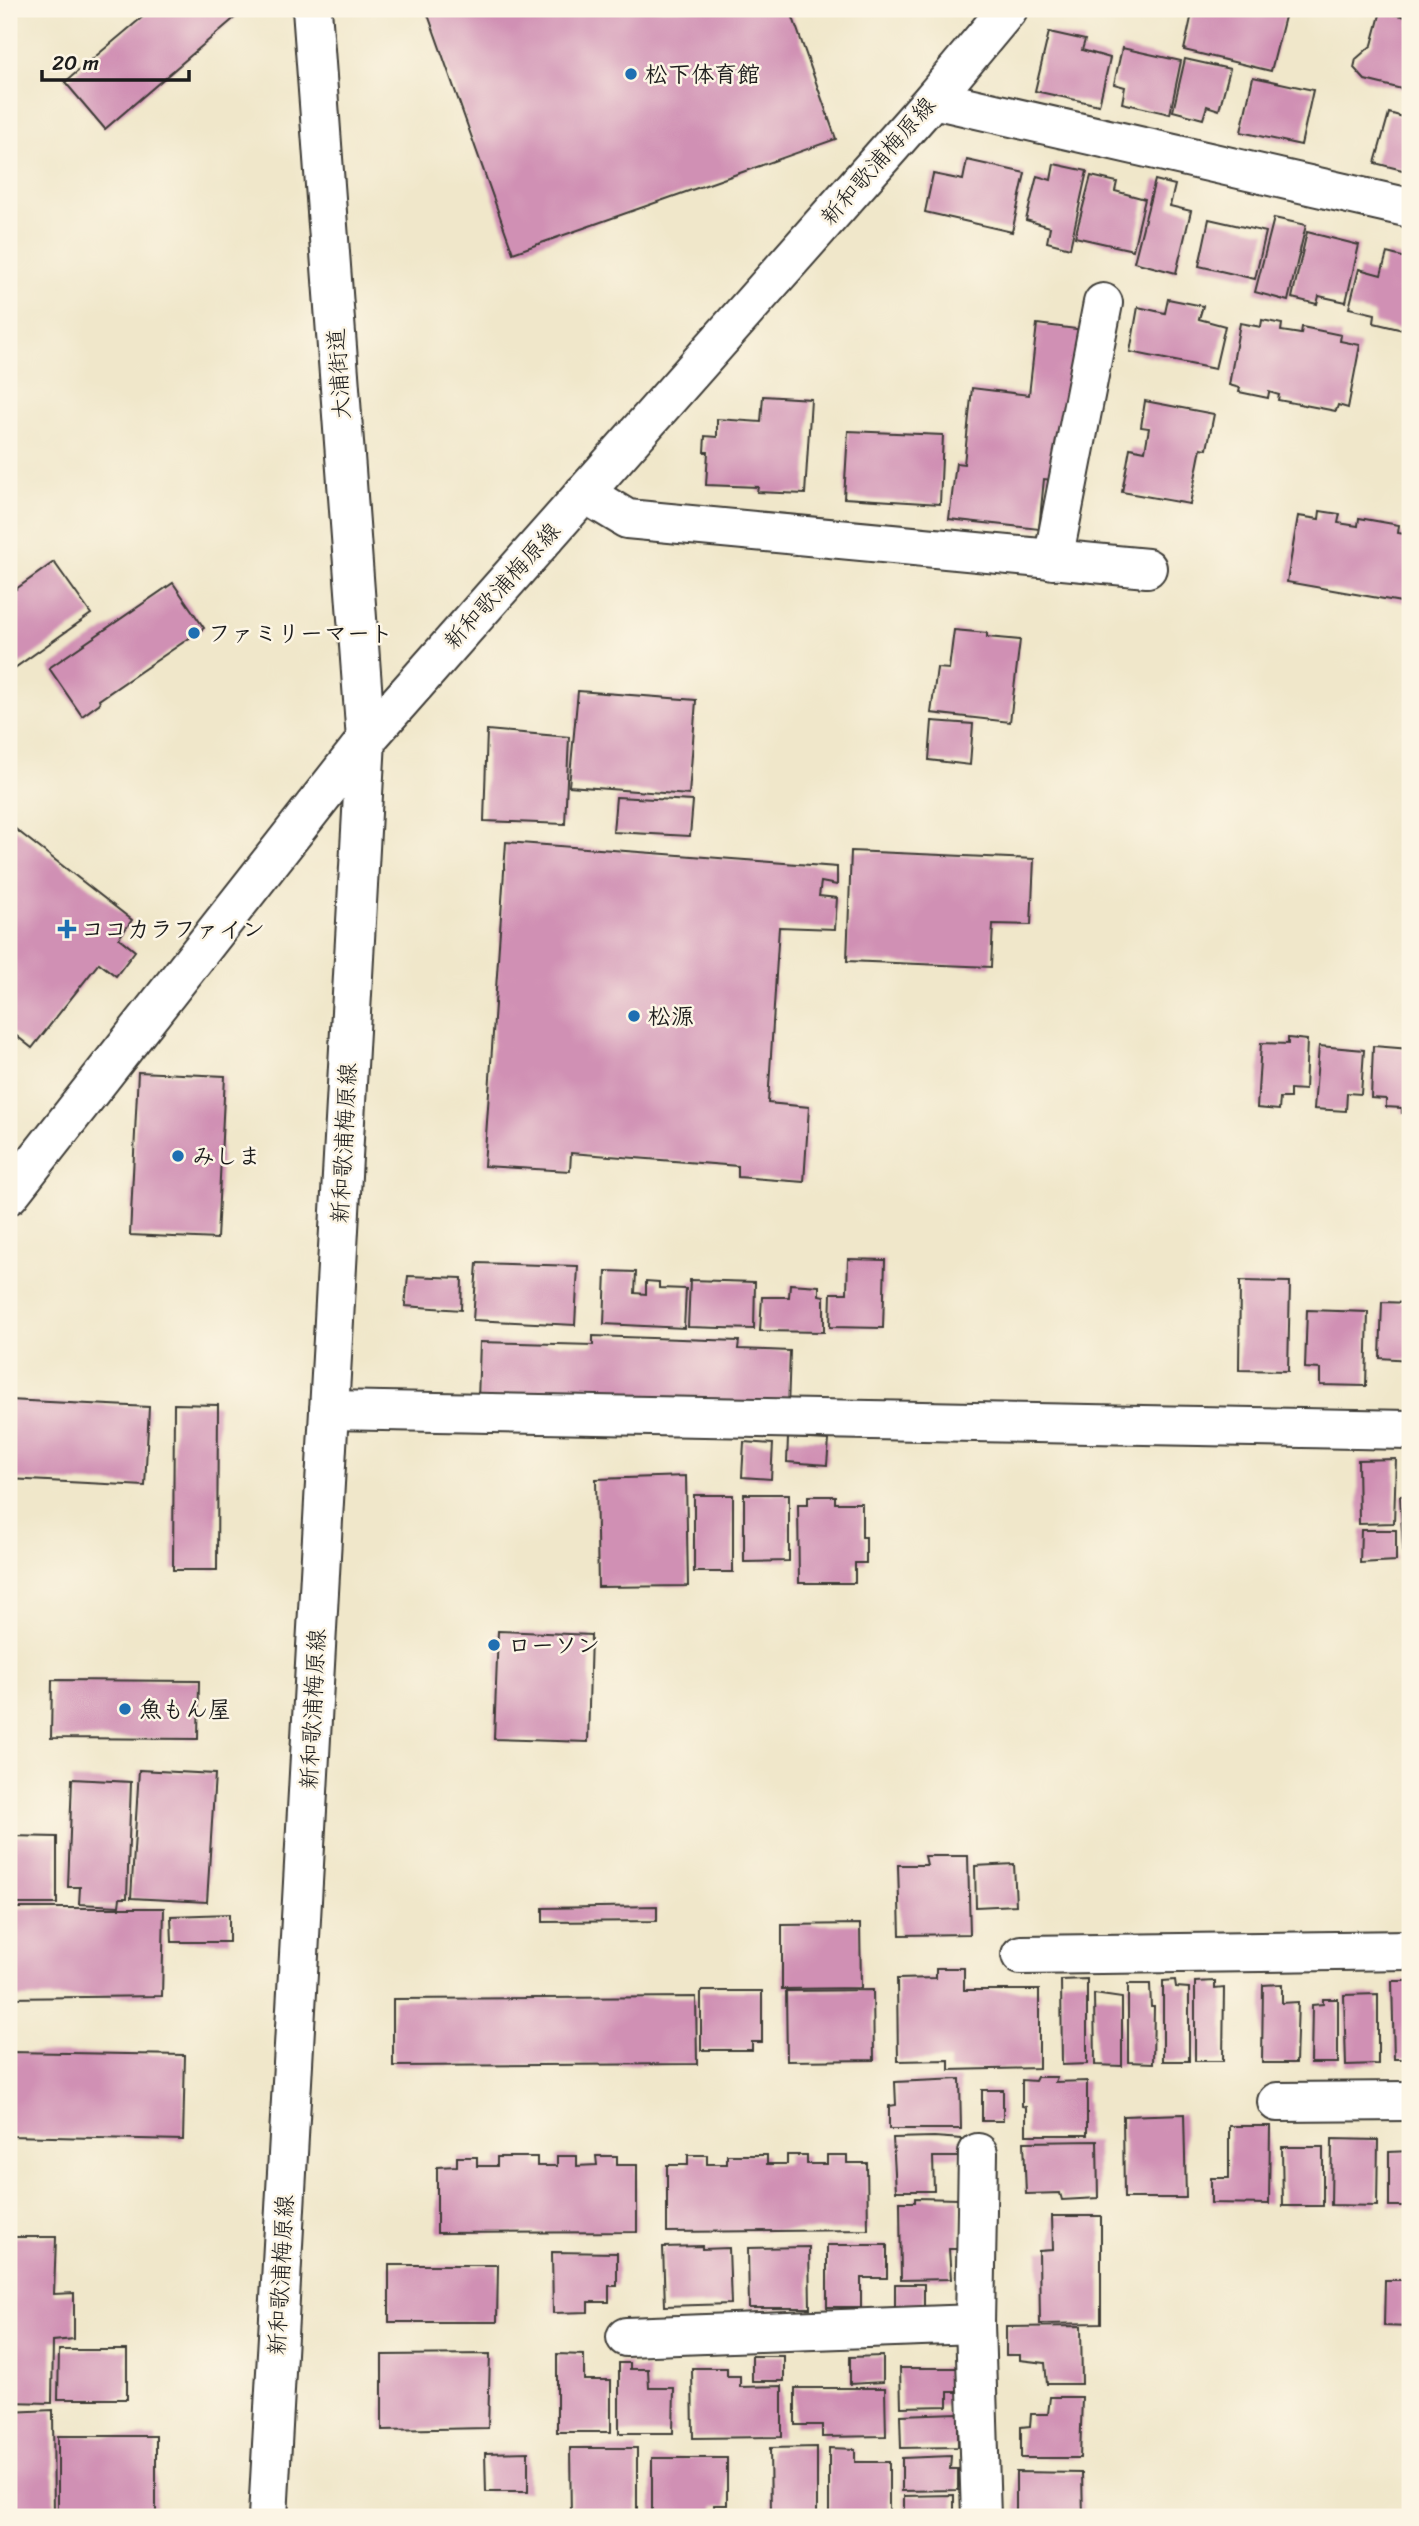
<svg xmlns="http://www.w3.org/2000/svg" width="1419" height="2526" font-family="Sriracha,'Klee One',sans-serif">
  <rect width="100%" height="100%" fill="#fcf5e5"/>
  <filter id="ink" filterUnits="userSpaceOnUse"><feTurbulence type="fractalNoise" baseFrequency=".0143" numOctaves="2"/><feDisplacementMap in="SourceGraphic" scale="14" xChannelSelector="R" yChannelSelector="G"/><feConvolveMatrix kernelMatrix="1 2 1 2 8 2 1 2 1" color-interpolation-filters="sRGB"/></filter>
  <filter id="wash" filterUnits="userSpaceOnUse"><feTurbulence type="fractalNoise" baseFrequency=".00686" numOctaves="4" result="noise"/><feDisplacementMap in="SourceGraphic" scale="28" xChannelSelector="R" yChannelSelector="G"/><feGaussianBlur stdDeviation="1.57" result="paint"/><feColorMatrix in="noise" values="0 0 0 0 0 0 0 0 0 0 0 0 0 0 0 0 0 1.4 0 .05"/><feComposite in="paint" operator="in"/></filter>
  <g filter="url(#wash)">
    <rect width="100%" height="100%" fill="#f0e7ca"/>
    <g id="blocks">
      <!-- building -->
      <g fill="#d090b4">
        <polygon points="152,9 245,9 105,129 65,82"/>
        <polygon points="426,9 790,9 836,139 513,253"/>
        <polygon points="1193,9 1287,9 1271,71 1184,50"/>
        <polygon points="1381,11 1410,18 1410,91 1365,80 1354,68 1356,59 1372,45"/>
        <polygon points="1049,32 1085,40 1082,50 1110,58 1099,105 1035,91"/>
        <polygon points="1122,48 1181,61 1170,114 1122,103 1125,87 1114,84"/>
        <polygon points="1185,59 1230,69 1219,110 1207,106 1203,119 1173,111"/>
        <polygon points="1253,77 1313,90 1301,145 1241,132"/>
        <polygon points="1389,113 1410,119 1410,172 1375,163"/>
        <polygon points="967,160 1025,173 1012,232 925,212 933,174 963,180"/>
        <polygon points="1054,164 1087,171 1070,248 1047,242 1050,227 1026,220 1037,176 1051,180"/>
        <polygon points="1091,176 1117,182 1115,191 1145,199 1133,250 1075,237"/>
        <polygon points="1155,180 1175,185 1170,206 1191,211 1176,273 1134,262"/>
        <polygon points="1274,218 1306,225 1288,301 1255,292"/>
        <polygon points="1209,219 1266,232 1255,279 1199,266"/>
        <polygon points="1307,232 1359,245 1346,302 1319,296 1317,304 1292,298"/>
        <polygon points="1387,253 1410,259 1410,317 1407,331 1374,323 1375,314 1349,308 1359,269 1381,275"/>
        <polygon points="1168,299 1203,306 1199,319 1225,326 1215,369 1130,352 1138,307 1165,313"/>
        <polygon points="1262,320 1282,324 1281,331 1301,334 1302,327 1341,335 1340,341 1360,345 1348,408 1338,405 1336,411 1278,400 1279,395 1269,392 1268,398 1239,392 1240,388 1229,385 1240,323 1261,327"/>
        <polygon points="1037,324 1092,331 1062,481 1044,479 1039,529 949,519 956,463 964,464 972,388 1029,395"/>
        <polygon points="763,396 811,399 805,494 757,492 758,487 706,485 708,452 704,452 705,436 717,437 717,419 761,422"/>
        <polygon points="1145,401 1214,414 1207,449 1201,448 1190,504 1122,492 1130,448 1145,451 1149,428 1141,427"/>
        <polygon points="848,431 943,435 940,504 844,498"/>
        <polygon points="1320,511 1340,514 1338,523 1358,526 1359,518 1399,525 1398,533 1410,535 1410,581 1407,603 1287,582 1298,516 1319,519"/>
        <polygon points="54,562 91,614 9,672 9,594"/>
        <polygon points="173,583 204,628 99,700 100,703 82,716 49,668"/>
        <polygon points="954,630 987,633 987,637 1020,640 1010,722 931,713 937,668 949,669"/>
        <polygon points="578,691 696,700 689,795 569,786"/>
        <polygon points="932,721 973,724 970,765 929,760"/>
        <polygon points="487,730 569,737 565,824 484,821"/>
        <polygon points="616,797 693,801 690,836 613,832"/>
        <polygon points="9,824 132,920 119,938 135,951 116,976 99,963 32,1048 9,1030"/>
        <polygon points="506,842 837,867 837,885 821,882 819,896 837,898 835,929 779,927 768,1103 809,1107 804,1182 738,1177 738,1166 571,1153 570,1171 484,1166"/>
        <polygon points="851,851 1034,859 1031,925 993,924 991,967 847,961"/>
        <polygon points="1288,1038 1307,1040 1305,1090 1290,1089 1290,1098 1280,1098 1279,1110 1257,1108 1261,1043 1288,1044"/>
        <polygon points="1319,1046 1364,1050 1361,1094 1347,1093 1346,1111 1314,1109"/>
        <polygon points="1373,1046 1410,1049 1410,1113 1402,1113 1402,1108 1386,1107 1386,1099 1371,1098"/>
        <polygon points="138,1072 225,1076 217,1239 130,1235"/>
        <polygon points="848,1259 885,1260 883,1328 830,1327 831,1293 847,1293"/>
        <polygon points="477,1263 578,1266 575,1325 473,1320"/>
        <polygon points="606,1271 636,1272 635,1293 646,1294 646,1281 659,1282 659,1288 686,1289 684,1328 604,1324"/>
        <polygon points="408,1276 462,1278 461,1310 405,1306"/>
        <polygon points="690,1280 755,1282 754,1329 688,1327"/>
        <polygon points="1240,1281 1290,1282 1288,1371 1239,1370"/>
        <polygon points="790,1284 819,1286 819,1295 824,1296 824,1332 760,1331 762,1297 789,1297"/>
        <polygon points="1382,1302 1410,1303 1410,1360 1380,1358"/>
        <polygon points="1307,1310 1368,1312 1366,1386 1320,1385 1320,1369 1305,1368"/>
        <polygon points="593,1336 739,1341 738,1349 790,1351 788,1409 478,1401 480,1342 593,1345"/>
        <polygon points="9,1400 149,1407 145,1486 9,1479"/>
        <polygon points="174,1404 218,1405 217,1570 173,1570"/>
        <polygon points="788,1438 829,1440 827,1465 787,1462"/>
        <polygon points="744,1442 773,1444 771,1479 742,1477"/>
        <polygon points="1396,1459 1394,1523 1359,1524 1358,1460"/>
        <polygon points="686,1476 688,1586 598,1587 596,1479"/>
        <polygon points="744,1494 789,1494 789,1561 744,1562"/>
        <rect x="694" y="1495" width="39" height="77"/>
        <polygon points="1410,1495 1410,1565 1404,1565 1400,1496"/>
        <polygon points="808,1496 835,1496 835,1503 862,1503 862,1537 866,1537 866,1563 855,1563 855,1583 799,1583 798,1504 808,1504"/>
        <polygon points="1361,1530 1396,1530 1396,1561 1360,1563"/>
        <polygon points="498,1631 591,1635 588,1742 494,1739"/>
        <polygon points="52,1680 199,1681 198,1739 51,1738"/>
        <polygon points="139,1770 215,1774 207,1902 131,1898"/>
        <polygon points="72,1779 131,1782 127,1898 120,1898 119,1906 79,1904 80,1887 68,1887"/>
        <polygon points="9,1836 57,1837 57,1904 9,1904"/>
        <polygon points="925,1856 968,1856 970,1934 900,1935 898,1865 927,1865"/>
        <polygon points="1014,1864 1016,1905 976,1907 975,1866"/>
        <polygon points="657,1906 657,1921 543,1922 543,1908"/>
        <polygon points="9,1908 164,1908 162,1996 9,1998"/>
        <polygon points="229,1914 229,1942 172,1942 171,1916"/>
        <polygon points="860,1924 861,1988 782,1989 782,1925"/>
        <polygon points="936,1968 964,1968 964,1990 1039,1990 1039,2068 949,2070 949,2060 898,2061 897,1979 936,1978"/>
        <polygon points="1087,1979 1087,2064 1062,2065 1061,1980"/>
        <polygon points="1175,1980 1176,1987 1189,1988 1189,2061 1163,2061 1163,1981"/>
        <polygon points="1215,1981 1215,1989 1224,1988 1223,2061 1195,2061 1195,1982"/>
        <polygon points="1392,1981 1410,1981 1410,2059 1394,2059"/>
        <polygon points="1128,1984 1150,1984 1151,2007 1154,2007 1153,2063 1128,2062"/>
        <polygon points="1282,1984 1282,2003 1298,2002 1296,2063 1262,2063 1263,1985"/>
        <polygon points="873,1990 874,2060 787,2061 786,1991"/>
        <polygon points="701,1991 762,1991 762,2042 752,2042 752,2050 701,2050"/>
        <polygon points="1094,1994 1122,1998 1122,2066 1095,2065"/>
        <polygon points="1378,1994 1378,2064 1346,2065 1344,1995"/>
        <polygon points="696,1997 697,2064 393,2066 393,1999"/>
        <polygon points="1323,1999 1338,1999 1338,2063 1311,2063 1312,2005 1323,2004"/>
        <polygon points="9,2052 185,2055 183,2140 9,2136"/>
        <polygon points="1037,2077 1057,2077 1055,2082 1087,2081 1087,2135 1026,2135 1026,2107 1022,2106 1022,2080 1035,2081"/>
        <polygon points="960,2079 961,2129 889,2129 889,2106 896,2105 895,2082"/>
        <rect x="982" y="2090" width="21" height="31"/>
        <polygon points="1184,2114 1186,2198 1124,2198 1123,2116"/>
        <polygon points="1229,2126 1270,2126 1269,2204 1211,2203 1211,2178 1229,2178"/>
        <polygon points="934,2137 962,2139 960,2157 933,2157 934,2191 896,2191 893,2138"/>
        <polygon points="1332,2139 1378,2140 1377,2206 1331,2205"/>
        <polygon points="1097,2141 1098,2198 1062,2200 1060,2193 1026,2194 1024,2142"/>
        <polygon points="1282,2147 1323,2147 1323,2206 1283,2206"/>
        <polygon points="1410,2151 1410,2206 1389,2206 1389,2152"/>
        <polygon points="688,2155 707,2155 707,2164 727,2164 727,2155 767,2155 767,2164 787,2164 787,2155 807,2155 807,2164 827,2164 827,2155 847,2155 847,2163 867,2163 868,2230 667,2232 667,2165 688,2165"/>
        <polygon points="557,2156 577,2156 577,2166 597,2165 596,2156 617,2156 617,2165 637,2165 637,2232 437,2233 437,2167 457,2166 457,2157 477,2157 477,2166 497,2166 497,2157 537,2157 537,2166 557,2166"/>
        <polygon points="915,2198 959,2199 959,2249 949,2249 951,2279 901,2280 900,2202 915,2202"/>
        <polygon points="1052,2216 1101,2216 1101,2323 1040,2324 1039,2251 1053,2250"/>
        <polygon points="9,2237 56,2237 54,2294 74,2293 74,2339 53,2341 52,2403 9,2402"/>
        <polygon points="827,2245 887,2245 887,2278 861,2278 861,2307 827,2307"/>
        <polygon points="702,2246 702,2249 729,2248 731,2304 665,2306 663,2247"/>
        <polygon points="809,2247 810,2308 749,2308 748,2248"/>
        <polygon points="552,2252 617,2253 617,2286 609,2286 609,2302 588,2302 588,2312 553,2313"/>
        <polygon points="389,2265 498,2265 497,2322 389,2322"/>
        <polygon points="1385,2280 1410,2280 1410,2327 1384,2326"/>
        <rect x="895" y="2284" width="29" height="27"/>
        <polygon points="1081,2326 1082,2384 1047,2384 1045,2363 1020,2360 1020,2355 1006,2355 1006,2327"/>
        <polygon points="59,2350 127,2350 127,2399 58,2399"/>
        <polygon points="490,2354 488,2428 382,2430 382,2355"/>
        <polygon points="557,2354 584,2355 584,2380 611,2380 611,2432 557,2432"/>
        <rect x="752" y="2356" width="32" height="25"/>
        <polygon points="883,2356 883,2382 850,2384 850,2357"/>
        <polygon points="619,2363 630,2363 630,2369 648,2369 649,2388 674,2388 673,2433 619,2433"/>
        <polygon points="692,2368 727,2368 727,2376 740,2376 740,2387 782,2386 782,2437 693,2438"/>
        <polygon points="900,2368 958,2368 959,2392 948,2392 948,2406 901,2407"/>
        <polygon points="795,2388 885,2388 886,2436 822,2437 822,2425 795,2425"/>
        <polygon points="1050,2397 1082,2397 1080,2458 1021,2458 1021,2427 1030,2426 1031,2414 1048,2414"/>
        <polygon points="53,2410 54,2517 9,2517 9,2412"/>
        <polygon points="958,2413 958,2447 901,2448 900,2415"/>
        <rect x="58" y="2436" width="98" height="81"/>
        <polygon points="817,2447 817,2515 771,2514 770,2448"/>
        <polygon points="570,2448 637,2448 637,2517 571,2517"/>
        <polygon points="829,2448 855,2449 855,2462 889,2462 889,2517 829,2517"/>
        <polygon points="528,2452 528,2492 486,2492 485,2453"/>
        <polygon points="951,2456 950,2469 958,2469 958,2490 902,2491 902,2458"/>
        <polygon points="652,2458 727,2458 727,2505 714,2505 714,2517 652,2517"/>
        <polygon points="1016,2472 1082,2473 1083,2517 1016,2517"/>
        <polygon points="954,2495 954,2517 904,2517 904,2496"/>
      </g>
    </g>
  </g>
  <g filter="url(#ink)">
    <use href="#blocks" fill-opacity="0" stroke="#3c3a36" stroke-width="2"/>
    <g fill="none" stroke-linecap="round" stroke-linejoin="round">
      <defs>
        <g id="minor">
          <polyline points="933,99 1410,208"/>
          <polyline points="584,493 627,519 1147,568"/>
          <polyline points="1053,560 1103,303"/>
          <polyline points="9,1195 366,740"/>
          <polyline points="329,1410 1410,1430"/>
          <polyline points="1021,1955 1410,1950"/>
          <polyline points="1277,2102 1410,2101"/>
          <polyline points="978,2153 975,2324 981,2517"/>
          <polyline points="626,2337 975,2324"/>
        </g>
        <polyline id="tertiary" points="312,9 366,740"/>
        <polyline id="primary" points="268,2517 366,740 933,99 1008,9"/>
      </defs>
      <!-- minor casing -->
      <use href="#minor" stroke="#3c3a36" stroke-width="42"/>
      <!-- tertiary casing -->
      <use href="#tertiary" stroke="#3c3a36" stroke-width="42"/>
      <!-- primary casing -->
      <use href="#primary" stroke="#3c3a36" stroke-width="42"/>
      <!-- minor -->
      <use href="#minor" stroke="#fff" stroke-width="38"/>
      <!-- tertiary -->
      <use href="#tertiary" stroke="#fff" stroke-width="38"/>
      <!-- primary -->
      <use href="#primary" stroke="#fff" stroke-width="38"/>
    </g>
  </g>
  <!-- markers -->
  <g fill="#1f6fb2" stroke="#fcf5e5" stroke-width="2.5">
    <circle cx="631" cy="74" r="7"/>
    <circle cx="194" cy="633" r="7"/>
    <path d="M63.5 918.5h7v7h7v7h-7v7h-7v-7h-7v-7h7z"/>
    <circle cx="634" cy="1016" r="7"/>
    <circle cx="178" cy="1156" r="7"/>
    <circle cx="494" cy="1645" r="7"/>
    <circle cx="125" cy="1709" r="7"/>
  </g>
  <g text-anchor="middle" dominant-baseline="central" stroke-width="5" stroke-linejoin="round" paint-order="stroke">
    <!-- poi labels -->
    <g font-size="23" font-weight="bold" fill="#1c1c1c" stroke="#fcf5e5" text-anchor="start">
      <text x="645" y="74">松下体育館</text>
      <text x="208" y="633">ファミリーマート</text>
      <text x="81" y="929">ココカラファイン</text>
      <text x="648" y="1016">松源</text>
      <text x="192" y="1156">みしま</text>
      <text x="508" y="1645">ローソン</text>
      <text x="139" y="1709">魚もん屋</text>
    </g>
    <!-- street labels -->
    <g font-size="23" fill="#1c1c1c" stroke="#fcf5e5">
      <text transform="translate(878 161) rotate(-49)">新和歌浦梅原線</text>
      <text transform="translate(339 374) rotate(-94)">大浦街道</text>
      <text transform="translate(502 586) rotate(-48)">新和歌浦梅原線</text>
      <text transform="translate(344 1143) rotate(-87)">新和歌浦梅原線</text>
      <text transform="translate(313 1709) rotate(-87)">新和歌浦梅原線</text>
      <text transform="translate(281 2275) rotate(-87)">新和歌浦梅原線</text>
    </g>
  </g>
  <!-- margin -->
  <rect width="1419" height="2526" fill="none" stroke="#fcf5e5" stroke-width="35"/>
  <!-- scale -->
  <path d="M42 70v10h147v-10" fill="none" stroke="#1c1c1c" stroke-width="3.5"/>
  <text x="52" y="70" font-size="21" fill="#1c1c1c" stroke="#fcf5e5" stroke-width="5" paint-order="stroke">20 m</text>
</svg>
